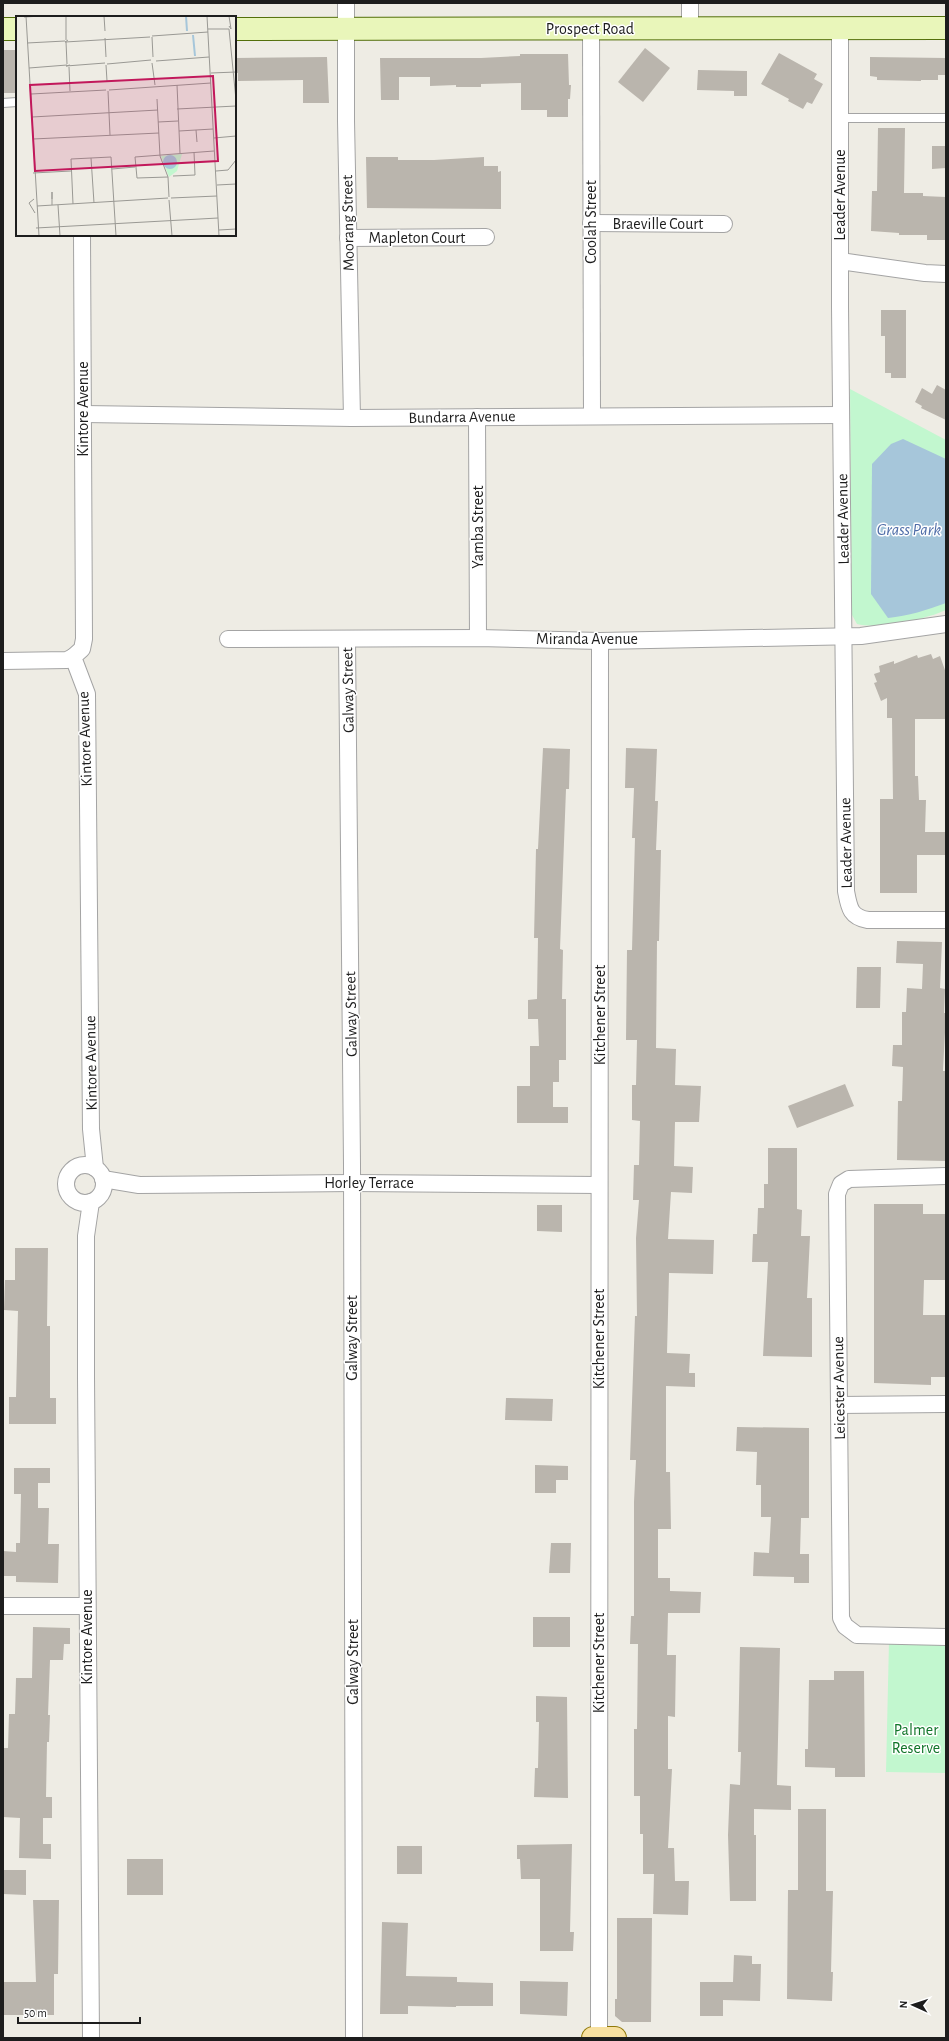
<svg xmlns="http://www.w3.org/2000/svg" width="949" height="2041" font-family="'Alegreya Sans',sans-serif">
  <rect width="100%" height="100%" fill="#eeece4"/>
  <!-- park -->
  <g fill="#c2f7cf">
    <path d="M 850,389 L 946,440 L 946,610 C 926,619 878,630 857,624 L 852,615 Z"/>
    <polygon points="889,1641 946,1641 946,1773 886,1772"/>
  </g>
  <!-- water -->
  <path fill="#a6c6da" d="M 903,439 L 946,459 L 946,603 C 927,610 908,616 888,618 L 871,594 L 872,464 L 891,444 Z"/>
  <!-- building -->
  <g fill="#bab5ad">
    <polygon points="645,48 670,68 643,102 618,82"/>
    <rect x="3" y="50" width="14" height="43"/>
    <polygon points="779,53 817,74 814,79 823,84 812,104 807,102 803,109 788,101 789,99 761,84"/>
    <polygon points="520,54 568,54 569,85 571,85 570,99 568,99 568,117 547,117 547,110 521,110 521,83 481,84 481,87 456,87 456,85 430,86 430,77 399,77 399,100 381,100 380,58 481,58 520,56"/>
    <polygon points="327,57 329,103 303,103 303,80 238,81 238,73 235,73 235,58"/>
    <polygon points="870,57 946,58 946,75 938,75 938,80 921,80 921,81 877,80 877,77 870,76"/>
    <polygon points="698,70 747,71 747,96 734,96 734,91 697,90"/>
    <polygon points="878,128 905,128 904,193 923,193 923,196 946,197 946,240 927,240 927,235 899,235 899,233 871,231 872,191 877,191"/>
    <polygon points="932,146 946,146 946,168 932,169"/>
    <polygon points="366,157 398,157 398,160 434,160 484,157 484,166 498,166 498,172 501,171 501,209 367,208"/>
    <polygon points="881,310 906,310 906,378 891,378 891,373 885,373 885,336 881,336"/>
    <polygon points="937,385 946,390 946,420 921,408 922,406 915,402 922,388 932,394"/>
    <polygon points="931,654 933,659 940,656 946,673 946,719 915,719 915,776 918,776 919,800 926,800 925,832 946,832 946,855 917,855 917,893 880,893 880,799 893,799 892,718 887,718 887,698 881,701 874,683 877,682 874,674 880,672 879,666 894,661 894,664 917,655 918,658"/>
    <polygon points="543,748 570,749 569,789 566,789 560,949 563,950 562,999 566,999 566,1060 559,1060 559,1082 553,1082 553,1107 568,1107 568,1123 517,1123 517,1086 530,1086 530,1046 539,1046 538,1019 528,1019 528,1000 537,999 538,938 534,938 536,849 538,849"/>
    <polygon points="626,748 657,749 655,801 658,801 656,850 661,850 659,941 657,941 656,1048 676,1049 675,1085 701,1086 699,1122 675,1122 674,1166 693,1167 692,1193 671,1192 668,1239 714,1240 713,1274 669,1273 667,1353 690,1354 689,1373 695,1373 695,1387 666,1386 666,1472 670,1472 671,1529 658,1529 658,1578 670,1578 670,1591 701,1592 700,1613 668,1613 667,1655 676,1655 675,1717 668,1716 668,1769 672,1769 668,1848 674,1848 675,1881 689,1881 688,1915 653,1914 654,1874 643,1874 643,1834 640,1834 640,1796 634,1796 634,1729 637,1729 638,1644 630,1644 631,1616 634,1616 634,1502 636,1460 630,1460 635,1316 637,1316 636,1238 639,1200 633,1200 634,1165 639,1165 640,1121 632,1120 632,1085 636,1085 637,1040 626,1040 627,950 632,950 635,838 632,838 634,788 625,788"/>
    <polygon points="897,941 942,942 940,988 945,989 944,1013 946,1013 943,1071 945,1071 945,1161 897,1160 898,1101 902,1101 903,1067 892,1066 893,1045 902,1045 902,1012 906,1012 907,988 922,989 923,964 896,963"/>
    <polygon points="857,967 881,967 880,1008 856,1008"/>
    <polygon points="845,1084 854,1106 797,1128 788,1106"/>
    <polygon points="768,1148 797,1148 797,1209 802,1210 801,1236 810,1236 807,1298 812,1298 812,1357 763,1356 768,1262 752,1262 753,1234 757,1234 758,1208 764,1208 764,1184 768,1184"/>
    <polygon points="874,1204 923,1204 923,1214 946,1214 946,1280 924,1280 923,1315 946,1315 946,1377 931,1377 931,1385 874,1383"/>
    <polygon points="537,1205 562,1205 562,1232 537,1231"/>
    <polygon points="15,1248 48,1248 47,1326 50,1326 50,1398 56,1398 56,1424 9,1424 9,1397 16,1397 18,1311 4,1310 5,1280 15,1280"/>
    <polygon points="506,1398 553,1399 552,1421 505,1420"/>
    <polygon points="737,1427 809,1428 809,1518 801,1518 800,1554 809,1554 809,1583 794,1583 794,1577 753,1576 754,1552 769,1553 771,1517 761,1517 761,1485 756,1485 757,1452 736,1451"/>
    <polygon points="535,1465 568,1466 568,1480 556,1480 556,1493 535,1493"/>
    <polygon points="14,1468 50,1468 50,1483 38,1483 38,1508 49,1508 48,1544 59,1544 58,1583 16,1582 16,1576 3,1576 3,1551 16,1552 16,1543 20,1543 21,1494 14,1494"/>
    <polygon points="551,1543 571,1543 570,1573 549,1573"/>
    <rect x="533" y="1617" width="37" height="30"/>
    <polygon points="33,1627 70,1628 70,1644 64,1644 63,1660 50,1660 48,1715 50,1715 49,1742 47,1742 46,1797 52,1797 52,1818 43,1818 43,1844 51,1844 51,1859 19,1858 20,1818 3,1817 3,1748 8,1748 9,1714 15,1714 16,1678 32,1678"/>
    <polygon points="740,1647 780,1648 777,1785 791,1786 791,1810 754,1809 754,1835 756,1835 756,1901 730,1901 728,1835 730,1784 740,1785 741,1752 738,1752"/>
    <polygon points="834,1671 864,1671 865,1777 835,1777 835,1768 805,1767 805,1749 808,1749 809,1680 834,1680"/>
    <polygon points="536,1696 567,1697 568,1798 534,1797 535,1768 538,1768 539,1722 536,1722"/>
    <polygon points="798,1809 826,1809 826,1891 833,1891 831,1972 833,1972 832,2001 787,1999 788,1890 798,1890"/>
    <polygon points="572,1844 570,1932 574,1932 573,1951 540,1951 540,1879 521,1879 520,1859 517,1859 517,1845"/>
    <rect x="397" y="1846" width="25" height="28"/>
    <rect x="127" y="1859" width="36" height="36"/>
    <polygon points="3,1870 26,1870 26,1895 3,1894"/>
    <polygon points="33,1900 59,1900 58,1974 54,1974 54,2015 3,2015 3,1982 36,1982"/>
    <polygon points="617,1918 652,1918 651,2022 622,2022 615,2016 615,1999 617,1999"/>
    <polygon points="382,1922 408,1923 406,1976 457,1977 457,1982 493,1983 493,2006 456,2006 456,2007 408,2006 408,2014 380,2014"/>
    <polygon points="734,1955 752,1956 752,1964 761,1964 760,2001 723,2000 723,2016 700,2016 700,1982 733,1982"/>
    <polygon points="520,1981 568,1982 567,2016 520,2014"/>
  </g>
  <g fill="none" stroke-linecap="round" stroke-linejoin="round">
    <defs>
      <g id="service">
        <polyline points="3,103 17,102"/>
        <polyline points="841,118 946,118"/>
      </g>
      <g id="minor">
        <polyline points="346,3 346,121 352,418"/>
        <polyline points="690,3 690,28"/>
        <path d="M 840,28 L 840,307 L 846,891 C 849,907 850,917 868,920 L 946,920"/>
        <polyline points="591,29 592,416"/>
        <polyline points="591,223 724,224"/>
        <polyline points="82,235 84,639 82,649 73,657 87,694 91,1129 95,1168"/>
        <polyline points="348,238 486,237"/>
        <polyline points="840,261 925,273 946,274"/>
        <polyline points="84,414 352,418 841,415"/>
        <polyline points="477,417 478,638"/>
        <polyline points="228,639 478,638 600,641 861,636 946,624"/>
        <polyline points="347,639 352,1164 354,2038"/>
        <polyline points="3,661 67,660 73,657"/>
        <circle cx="85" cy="1184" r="19"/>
        <polyline points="946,1176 849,1179 841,1184 837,1194 841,1618 845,1626 857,1635 946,1637"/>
        <polyline points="103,1179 139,1185 352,1183 599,1185"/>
        <polyline points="91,1202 86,1236 86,1377 91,2038"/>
        <polyline points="839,1405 946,1404"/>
        <polyline points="3,1606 87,1606"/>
        <polyline points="599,2038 600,641"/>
      </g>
      <g id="secondary">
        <polyline points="3,29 17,29"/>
        <polyline points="235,29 946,28"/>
      </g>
      <polyline id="primary" points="593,2038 615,2038"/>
    </defs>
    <!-- service casing -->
    <use href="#service" stroke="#a4a4a4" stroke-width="10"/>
    <!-- minor casing -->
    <use href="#minor" stroke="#a4a4a4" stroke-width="18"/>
    <!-- secondary casing -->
    <use href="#secondary" stroke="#536f0a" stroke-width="24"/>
    <!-- primary casing -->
    <use href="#primary" stroke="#907907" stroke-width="24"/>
    <!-- service -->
    <use href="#service" stroke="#fff" stroke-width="8"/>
    <!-- minor -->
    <use href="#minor" stroke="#fff" stroke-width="16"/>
    <!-- secondary -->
    <use href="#secondary" stroke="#e9f6ba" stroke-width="22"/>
    <!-- primary -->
    <use href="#primary" stroke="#f7e0a0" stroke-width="22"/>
  </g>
  <g text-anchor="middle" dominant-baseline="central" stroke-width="3" stroke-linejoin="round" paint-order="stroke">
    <!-- street labels -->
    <g font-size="16" fill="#1d1d1d" stroke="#fff">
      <text x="590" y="29">Prospect Road</text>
      <text transform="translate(840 195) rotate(-90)">Leader Avenue</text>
      <text transform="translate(591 222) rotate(-90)">Coolah Street</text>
      <text transform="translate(348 223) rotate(-91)">Moorang Street</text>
      <text x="658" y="224">Braeville Court</text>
      <text x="417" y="238">Mapleton Court</text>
      <text transform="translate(83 409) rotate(-90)">Kintore Avenue</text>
      <text transform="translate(462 417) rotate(-1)">Bundarra Avenue</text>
      <text transform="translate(843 519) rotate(-91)">Leader Avenue</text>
      <text transform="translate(478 527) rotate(-90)">Yamba Street</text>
      <text x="587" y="639">Miranda Avenue</text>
      <text transform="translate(348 690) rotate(-91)">Galway Street</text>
      <text transform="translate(85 739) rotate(-92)">Kintore Avenue</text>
      <text transform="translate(846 843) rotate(-91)">Leader Avenue</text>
      <text transform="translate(351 1014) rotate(-91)">Galway Street</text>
      <text transform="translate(600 1015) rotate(-90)">Kitchener Street</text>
      <text transform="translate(91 1063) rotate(-91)">Kintore Avenue</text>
      <text x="369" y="1183">Horley Terrace</text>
      <text transform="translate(352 1338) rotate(-90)">Galway Street</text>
      <text transform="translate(599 1339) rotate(-90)">Kitchener Street</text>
      <text transform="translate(839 1388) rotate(-91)">Leicester Avenue</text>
      <text transform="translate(87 1637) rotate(-90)">Kintore Avenue</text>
      <text transform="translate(353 1662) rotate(-90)">Galway Street</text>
      <text transform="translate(599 1663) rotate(-90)">Kitchener Street</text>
    </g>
    <!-- park labels -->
    <g font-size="16" fill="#11762a" stroke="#fff">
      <text x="916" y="1730">Palmer<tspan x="916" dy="18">Reserve</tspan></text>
    </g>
    <!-- water labels -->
    <g font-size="17" font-style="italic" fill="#4f6da8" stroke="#fff">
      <text x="909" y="529">Grass Park</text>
    </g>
  </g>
  <!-- overview -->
  <g transform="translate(16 16)">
    <rect width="220" height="220" fill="#eeece4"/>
    <path d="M 166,138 L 161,155 L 153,161 L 145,140 Z" fill="#c2f7cf"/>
    <path d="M147 146a7 7 0 1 1 14 0a7 7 0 1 1-14 0Z" fill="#a6c6da"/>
    <path fill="none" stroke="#a6c6da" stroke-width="2" d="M 170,0 L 171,15M 177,19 L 179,40"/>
    <path fill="none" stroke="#9a9994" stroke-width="1" d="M 10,0 L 23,220M 50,0 L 50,24M 88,0 L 89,15M 191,0 L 203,220M 213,0 L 215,13 L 213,10M 8,1 L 26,0M 192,13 L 213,13M 213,13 L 220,84M 136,20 L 192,16M 136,21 L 137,41M 89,22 L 90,41M 52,24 L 49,26 L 134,21M 50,26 L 51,48M 11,27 L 49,25M 140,45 L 193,41M 136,47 L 139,69M 91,48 L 135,44M 54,49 L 50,50 L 89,47M 90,49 L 91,65M 53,51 L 54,75M 13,52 L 51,49M 195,57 L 220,56M 161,69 L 164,137M 93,74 L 195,67M 92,75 L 94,119M 15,78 L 90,74M 141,83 L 144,140 L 152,161 L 153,181M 161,93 L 220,90M 16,101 L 142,94M 142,106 L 162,105M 180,114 L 181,126M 163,115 L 197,113M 198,122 L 220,120M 17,123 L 143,117M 75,142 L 78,187M 96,153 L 119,151M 200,155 L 212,154 L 220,144M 17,157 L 55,155M 157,160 L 179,159 L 178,136M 152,161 L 121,162 L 119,141 L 198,135M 201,169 L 220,168M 155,182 L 201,180M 18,183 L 13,187 L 19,197M 36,183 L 36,176 L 36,189M 153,184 L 156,220M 57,188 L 55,143 L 95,141 L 100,220M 42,189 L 44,220M 21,190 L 152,182M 20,212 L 202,202M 203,214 L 220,213"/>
    <path fill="#c2185b" fill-opacity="0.15" stroke="#c2185b" stroke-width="2" d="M 197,60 L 202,145 L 19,155 L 14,69 Z"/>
    <rect width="220" height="220" fill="none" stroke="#1d1d1d" stroke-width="2"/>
  </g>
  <!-- border -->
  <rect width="949" height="2041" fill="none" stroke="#1d1d1d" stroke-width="8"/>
  <!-- north arrow -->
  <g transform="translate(913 2005) rotate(273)" stroke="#ffffff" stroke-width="3" paint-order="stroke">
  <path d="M0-3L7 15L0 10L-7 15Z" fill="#1d1d1d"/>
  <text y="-6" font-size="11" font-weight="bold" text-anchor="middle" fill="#1d1d1d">N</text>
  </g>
  <!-- scale -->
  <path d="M18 2017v6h122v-6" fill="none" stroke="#1d1d1d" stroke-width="2"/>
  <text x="24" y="2017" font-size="12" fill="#1d1d1d" stroke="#ffffff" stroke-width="3" paint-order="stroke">50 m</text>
</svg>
